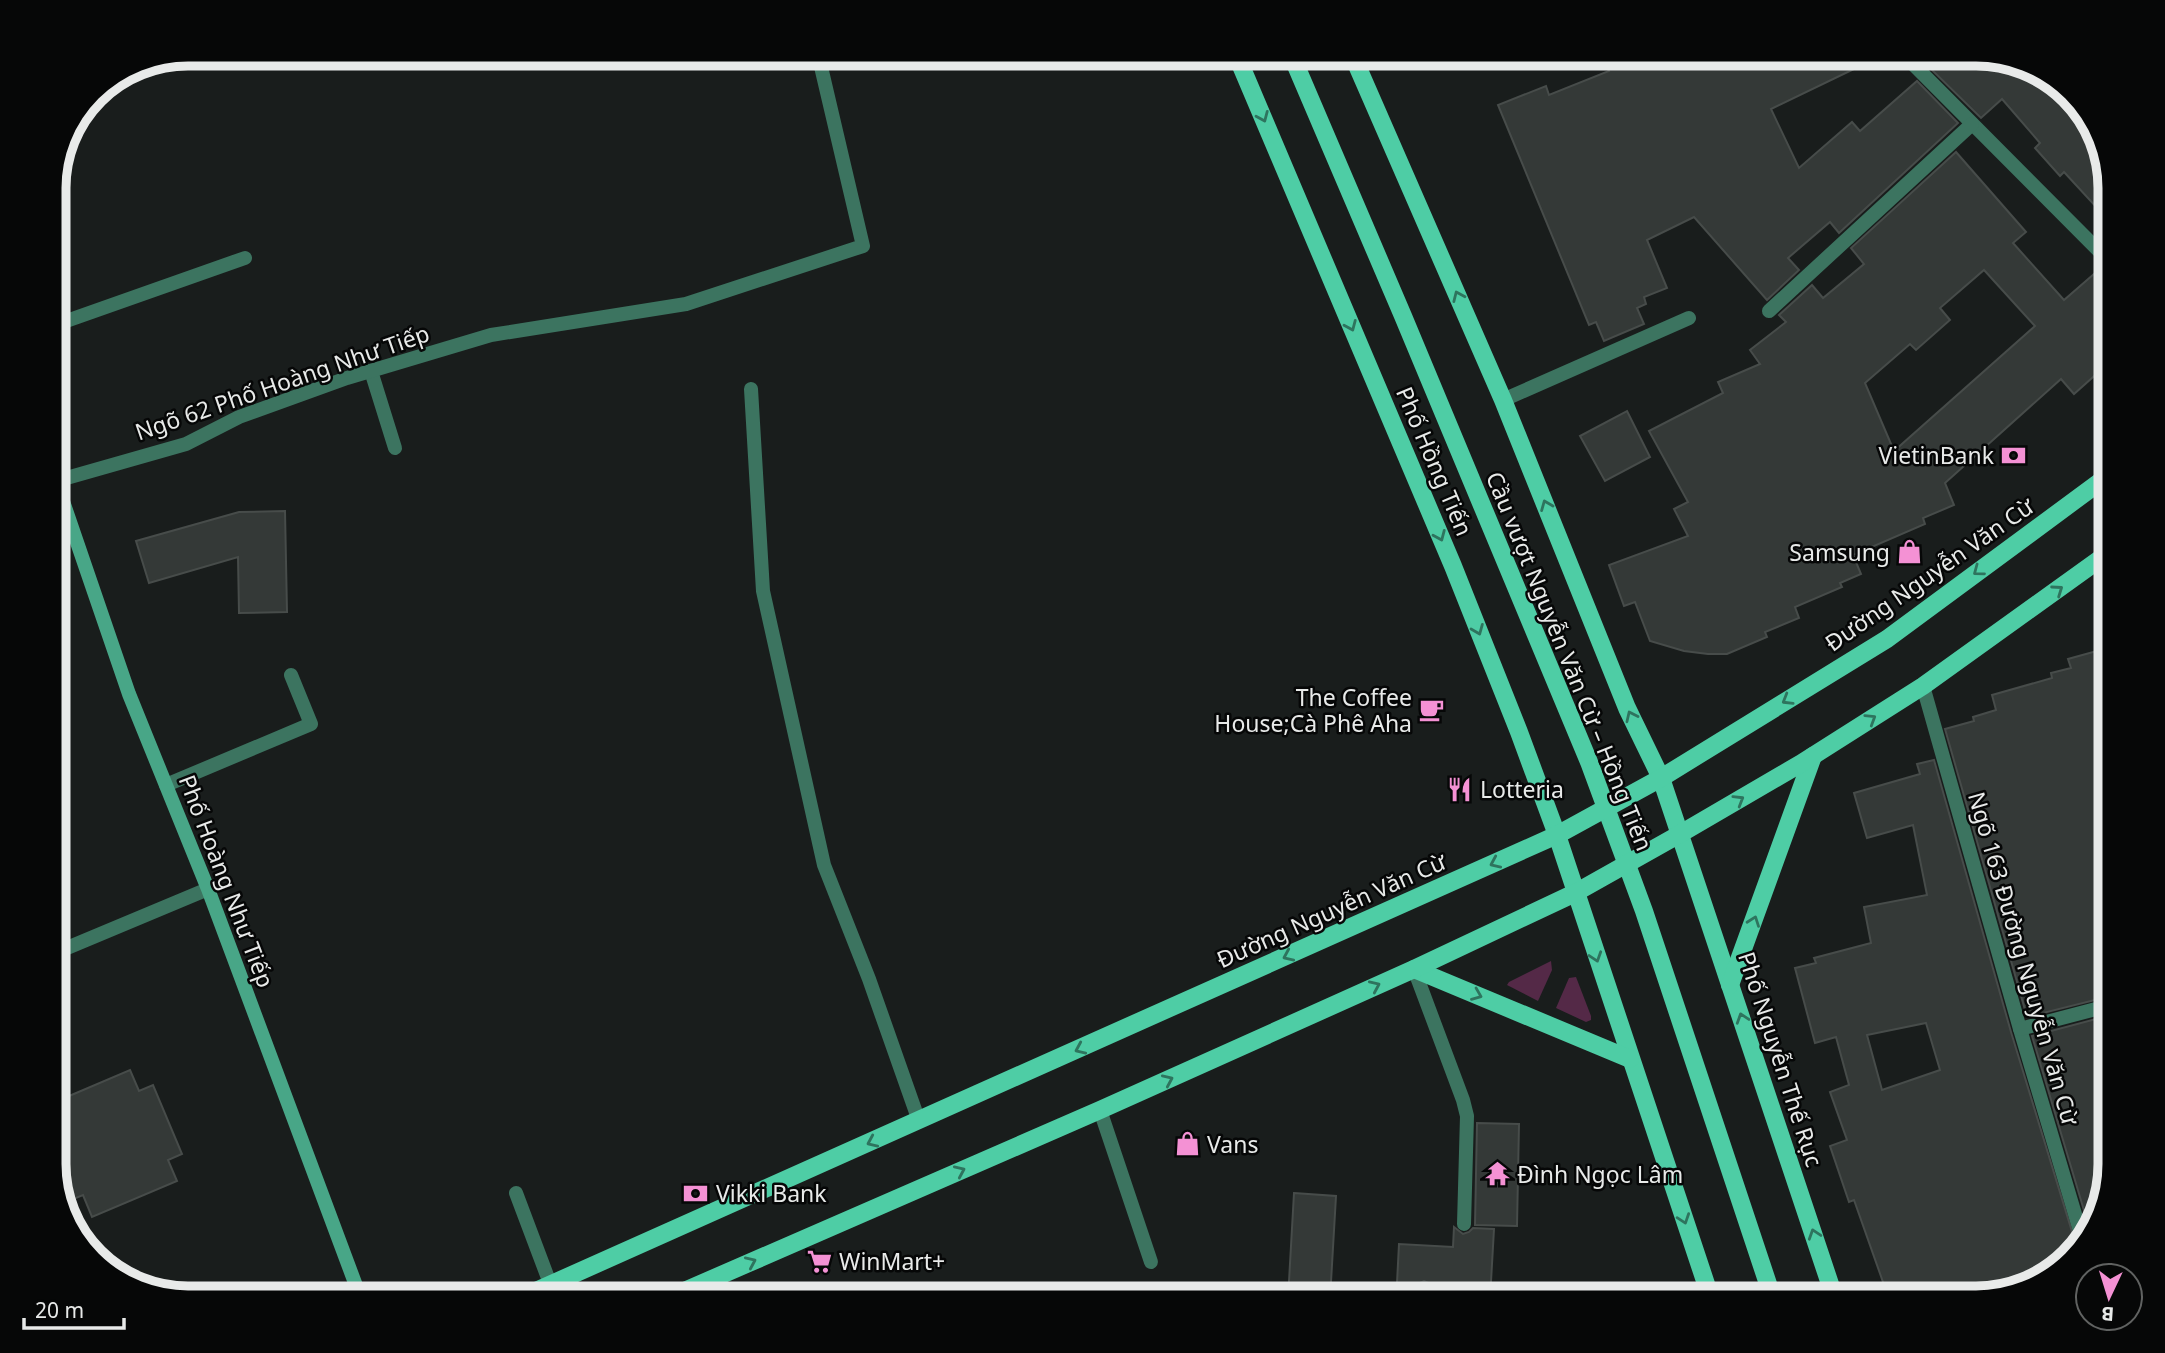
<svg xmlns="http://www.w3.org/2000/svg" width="2165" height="1353" font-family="'Noto Sans',sans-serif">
  <rect width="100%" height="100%" fill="#191d1c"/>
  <!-- green -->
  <g fill="#542947">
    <polygon points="1551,961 1552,970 1538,1001 1507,985 1509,982"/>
    <polygon points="1576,977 1591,1016 1591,1020 1586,1022 1556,1008 1569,978"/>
  </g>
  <!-- building -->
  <g fill="#343937" stroke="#474c4a" stroke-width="2" fill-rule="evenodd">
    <polygon points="1602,54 1885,54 1771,109 1799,168 1852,122 1860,131 1917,81 1958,123 1839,233 1830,222 1788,258 1799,270 1767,300 1694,217 1647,240 1667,288 1644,297 1646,304 1637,308 1644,324 1604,341 1596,322 1589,325 1498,105 1546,86 1549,95 1609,71"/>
    <polygon points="1948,54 1977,54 2044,72 2093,121 2110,180 2110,222 2064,172 2060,176 2035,148 2040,143 2002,99 1981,118 1931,69"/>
    <path d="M 1956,152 L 2026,232 L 2013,243 L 2064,300 L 2102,267 L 2110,272 L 2111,361 L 2074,394 L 2061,379 L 1945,483 L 1954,505 L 1923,518 L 1925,524 L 1853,555 L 1861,574 L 1840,583 L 1842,587 L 1795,607 L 1799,618 L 1765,632 L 1767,637 L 1727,654 L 1708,654 L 1684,651 L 1650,641 L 1635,602 L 1624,606 L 1609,565 L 1688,536 L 1674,509 L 1688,502 L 1649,431 L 1723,393 L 1718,382 L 1760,364 L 1750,350 L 1786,322 L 1779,315 L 1812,285 L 1823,298 L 1864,264 L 1851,248 ZM 1984,270 L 2035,326 L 1894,451 L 1865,383 L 1910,344 L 1916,350 L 1950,320 L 1940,308 Z"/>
    <polygon points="1627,411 1650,457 1605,481 1580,436"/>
    <polygon points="285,511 287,612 239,613 238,557 149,583 136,541 239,512"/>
    <polygon points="2111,647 2111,996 2027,1017 1945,729 1974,721 1973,717 1996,710 1992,695 2052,678 2051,673 2071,668 2068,659"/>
    <path d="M 1934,760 L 2011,1032 L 2077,1248 L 2067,1258 L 1950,1299 L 1889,1299 L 1854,1200 L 1849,1202 L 1830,1146 L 1847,1140 L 1830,1092 L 1849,1085 L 1836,1037 L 1815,1043 L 1795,968 L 1816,963 L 1814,958 L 1871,943 L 1864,907 L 1927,895 L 1913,825 L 1867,838 L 1854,793 L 1920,774 L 1917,764 ZM 1926,1023 L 1940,1070 L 1882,1090 L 1867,1035 Z"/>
    <polygon points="2111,1015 2111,1165 2091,1234 2032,1036"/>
    <polygon points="130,1070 139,1091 153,1085 182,1154 168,1160 177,1181 92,1217 83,1195 66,1202 56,1179 55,1173 55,1102"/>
    <polygon points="1477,1123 1519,1124 1517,1226 1475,1225"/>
    <polygon points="1294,1193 1336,1196 1330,1299 1288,1299"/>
    <polygon points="1454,1227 1463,1234 1469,1232 1473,1228 1494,1229 1490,1299 1445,1299 1446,1285 1431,1284 1424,1281 1418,1284 1397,1283 1399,1244 1453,1247"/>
  </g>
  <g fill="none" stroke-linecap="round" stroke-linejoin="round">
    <!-- street -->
    <g stroke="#3c7460" stroke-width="14">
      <polyline points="1903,54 2111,263"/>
      <polyline points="1769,311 1972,124"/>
      <polyline points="55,325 245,258"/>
      <polyline points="371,371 395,448"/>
      <polyline points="751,389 763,591 824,865 869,979 919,1121"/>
      <polyline points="1503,400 1689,318"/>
      <polyline points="56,481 186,444 239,417 347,378 491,335 686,304 863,246 818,54"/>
      <polyline points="2104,557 2111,578"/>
      <polyline points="1923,686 2020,1029 2083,1241"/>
      <polyline points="166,785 311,724 291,675"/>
      <polyline points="55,953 208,889"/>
      <polyline points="1414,969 1463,1100 1467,1116 1464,1224"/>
      <polyline points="2020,1029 2111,1005"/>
      <polyline points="1100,1110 1151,1262"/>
      <polyline points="516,1193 551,1286"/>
      <polyline points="1424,1291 1430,1299"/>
      <polyline points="182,1297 208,1289 212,1299"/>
    </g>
    <!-- secondary -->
    <polyline stroke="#48a687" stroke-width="14" points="55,478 129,694 208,889 361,1299"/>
    <!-- primary -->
    <g stroke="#4ecda5" stroke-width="18">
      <polyline points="1236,54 1453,566 1519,732 1557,835 1711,1299"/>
      <polyline points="1291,54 1403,316 1589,762 1644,911 1773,1299"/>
      <polyline points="1352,54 1503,400 1627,708 1661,778 1835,1299"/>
      <polyline points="1414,969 1630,1059"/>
      <polyline points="1730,985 1813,756"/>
      <polyline points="518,1299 1557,835 1661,778 1887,639 2101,481 2111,471"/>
      <polyline points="666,1299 1100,1110 1414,969 1575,893 1680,834 1800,764 1923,686 2111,551"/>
    </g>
  </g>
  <!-- one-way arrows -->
  <defs><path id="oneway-chevron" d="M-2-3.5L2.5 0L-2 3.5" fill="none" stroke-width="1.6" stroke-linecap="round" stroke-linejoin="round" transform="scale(1.75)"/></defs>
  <g stroke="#2e745e">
    <use href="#oneway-chevron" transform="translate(1263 117) rotate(67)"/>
    <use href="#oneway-chevron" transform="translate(1458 296) rotate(-114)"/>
    <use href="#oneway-chevron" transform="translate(1351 326) rotate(67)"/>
    <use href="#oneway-chevron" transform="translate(1546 505) rotate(-112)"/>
    <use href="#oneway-chevron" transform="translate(1440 536) rotate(67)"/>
    <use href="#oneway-chevron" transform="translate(1978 571) rotate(143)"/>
    <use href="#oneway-chevron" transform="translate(2058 590) rotate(-35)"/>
    <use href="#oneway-chevron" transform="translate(1478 630) rotate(68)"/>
    <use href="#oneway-chevron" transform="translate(1787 700) rotate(149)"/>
    <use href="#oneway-chevron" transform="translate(1631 716) rotate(-115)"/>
    <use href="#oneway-chevron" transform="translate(1871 719) rotate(-32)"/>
    <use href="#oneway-chevron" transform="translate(1739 800) rotate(-31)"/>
    <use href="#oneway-chevron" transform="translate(1495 863) rotate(156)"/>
    <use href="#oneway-chevron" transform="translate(1754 921) rotate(-70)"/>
    <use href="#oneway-chevron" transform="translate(1288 956) rotate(156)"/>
    <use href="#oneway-chevron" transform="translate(1596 957) rotate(72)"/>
    <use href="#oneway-chevron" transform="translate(1375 986) rotate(-24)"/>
    <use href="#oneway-chevron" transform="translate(1477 995) rotate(22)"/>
    <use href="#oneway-chevron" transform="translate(1742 1018) rotate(-108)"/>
    <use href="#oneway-chevron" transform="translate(1080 1049) rotate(156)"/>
    <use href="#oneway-chevron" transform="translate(1168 1080) rotate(-24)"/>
    <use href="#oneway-chevron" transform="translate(872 1142) rotate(156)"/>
    <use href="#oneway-chevron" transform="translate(960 1171) rotate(-24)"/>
    <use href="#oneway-chevron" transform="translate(1684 1219) rotate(71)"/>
    <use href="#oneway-chevron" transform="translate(1814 1234) rotate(-108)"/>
    <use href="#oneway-chevron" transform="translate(751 1262) rotate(-24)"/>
  </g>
  <!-- icons -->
  <defs>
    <symbol id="bank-bare" viewBox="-9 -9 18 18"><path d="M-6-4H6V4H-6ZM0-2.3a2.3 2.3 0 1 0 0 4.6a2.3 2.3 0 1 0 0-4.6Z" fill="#f491d4" stroke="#060707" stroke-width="2.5" paint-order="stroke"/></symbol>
    <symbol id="shop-bare" viewBox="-9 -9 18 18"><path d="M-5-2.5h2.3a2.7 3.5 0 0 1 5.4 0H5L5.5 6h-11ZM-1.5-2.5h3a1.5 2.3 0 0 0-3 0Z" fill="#f491d4" stroke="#060707" stroke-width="2.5" paint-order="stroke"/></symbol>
    <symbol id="cafe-bare" viewBox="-9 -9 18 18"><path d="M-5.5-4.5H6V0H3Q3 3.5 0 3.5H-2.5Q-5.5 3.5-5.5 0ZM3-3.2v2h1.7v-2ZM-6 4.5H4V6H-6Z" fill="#f491d4" stroke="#060707" stroke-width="2.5" paint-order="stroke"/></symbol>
    <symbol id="restaurant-bare" viewBox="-9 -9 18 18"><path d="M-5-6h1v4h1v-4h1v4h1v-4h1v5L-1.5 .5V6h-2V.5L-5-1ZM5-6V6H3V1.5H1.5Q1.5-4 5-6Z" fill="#f491d4" stroke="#060707" stroke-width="2.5" paint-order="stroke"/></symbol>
    <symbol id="temple-bare" viewBox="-9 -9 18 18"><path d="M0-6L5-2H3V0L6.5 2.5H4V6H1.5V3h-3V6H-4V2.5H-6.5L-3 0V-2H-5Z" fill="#f491d4" stroke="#060707" stroke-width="2.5" paint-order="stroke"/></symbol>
    <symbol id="supermarket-bare" viewBox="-9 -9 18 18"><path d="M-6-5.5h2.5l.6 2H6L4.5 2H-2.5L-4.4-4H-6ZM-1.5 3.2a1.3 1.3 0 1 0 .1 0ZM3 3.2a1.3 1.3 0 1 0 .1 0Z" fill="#f491d4" stroke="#060707" stroke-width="2.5" paint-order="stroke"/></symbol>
  </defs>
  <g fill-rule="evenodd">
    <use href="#bank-bare" x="1996" y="438" width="35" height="35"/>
    <use href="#shop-bare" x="1892" y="534" width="35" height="35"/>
    <use href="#cafe-bare" x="1414" y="692" width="35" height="35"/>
    <use href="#restaurant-bare" x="1442" y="772" width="35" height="35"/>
    <use href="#shop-bare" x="1170" y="1126" width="35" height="35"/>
    <use href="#temple-bare" x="1480" y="1156" width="35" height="35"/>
    <use href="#bank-bare" x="678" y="1176" width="35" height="35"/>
    <use href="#supermarket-bare" x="802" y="1244" width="35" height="35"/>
  </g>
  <g text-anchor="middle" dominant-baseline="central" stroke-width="5" stroke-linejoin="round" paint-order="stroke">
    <!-- street labels -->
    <g font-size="23" fill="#e8eae9" stroke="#060707">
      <text transform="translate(282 382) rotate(-19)">Ngõ 62 Phố Hoàng Như Tiếp</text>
      <text transform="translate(1435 461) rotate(67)">Phố Hồng Tiến</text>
      <text transform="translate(1929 574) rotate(-35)">Đường Nguyễn Văn Cừ</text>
      <text transform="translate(1570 661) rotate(68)">Cầu vượt Nguyễn Văn Cừ – Hồng Tiến</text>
      <text transform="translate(227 881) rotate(69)">Phố Hoàng Như Tiếp</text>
      <text transform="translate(1331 910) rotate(-24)">Đường Nguyễn Văn Cừ</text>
      <text transform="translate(2024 958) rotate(74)">Ngõ 163 Đường Nguyễn Văn Cừ</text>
      <text transform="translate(1781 1059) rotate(72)">Phố Nguyễn Thế Rục</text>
    </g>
    <!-- poi labels -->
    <g font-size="23" fill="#e8eae9" stroke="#060707" text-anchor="start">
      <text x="1994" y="455" text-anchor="end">VietinBank</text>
      <text x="1890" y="552" text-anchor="end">Samsung</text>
      <text x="1412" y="697" text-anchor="end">The Coffee<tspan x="1412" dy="26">House;Cà Phê Aha</tspan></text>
      <text x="1480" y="789">Lotteria</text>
      <text x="1207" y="1144">Vans</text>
      <text x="1517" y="1174">Đình Ngọc Lâm</text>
      <text x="716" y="1193">Vikki Bank</text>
      <text x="839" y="1261">WinMart+</text>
    </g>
  </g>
  <!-- crop -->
  <path d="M0 0H2165V1353H0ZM188 66H1976A122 122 0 0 1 2098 188V1164A122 122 0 0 1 1976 1286H188A122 122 0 0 1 66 1164V188A122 122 0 0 1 188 66Z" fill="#060707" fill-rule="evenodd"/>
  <path fill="none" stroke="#e8eae9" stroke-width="9" d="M188 66H1976A122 122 0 0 1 2098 188V1164A122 122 0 0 1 1976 1286H188A122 122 0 0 1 66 1164V188A122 122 0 0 1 188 66Z"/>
  <!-- north arrow -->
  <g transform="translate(2109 1297) rotate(184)"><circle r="33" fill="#060707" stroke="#606261" stroke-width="2"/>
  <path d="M0-5L12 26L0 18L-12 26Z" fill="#f491d4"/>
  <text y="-10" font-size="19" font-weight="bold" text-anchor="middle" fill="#e8eae9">B</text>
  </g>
  <!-- scale -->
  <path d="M24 1318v10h100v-10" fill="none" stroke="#e8eae9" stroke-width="3.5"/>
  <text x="35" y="1318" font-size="21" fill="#e8eae9" stroke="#060707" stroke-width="5" paint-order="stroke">20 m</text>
</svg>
